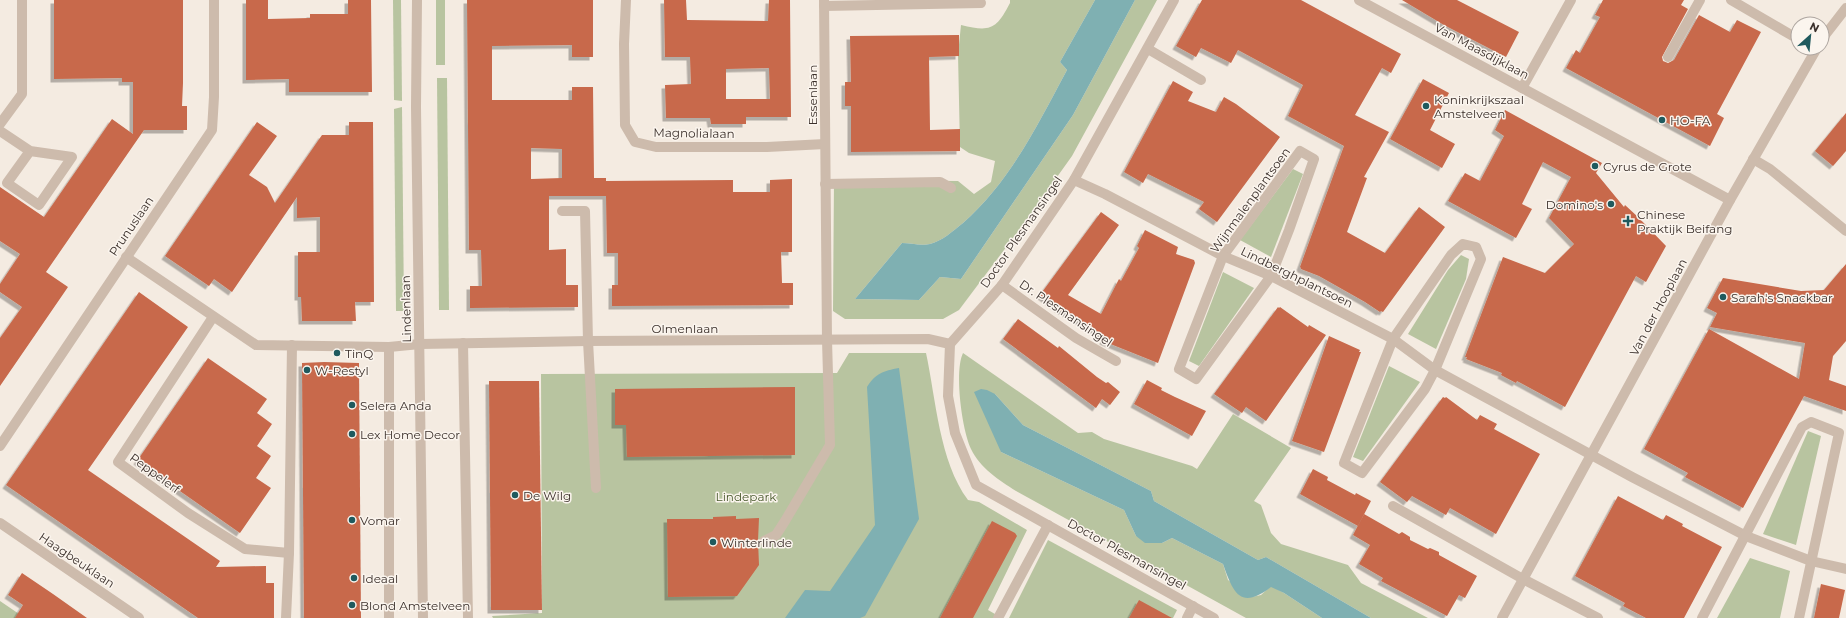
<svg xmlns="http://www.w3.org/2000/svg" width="1846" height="618" font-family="Montserrat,sans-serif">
  <defs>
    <filter id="shadow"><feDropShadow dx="-3.5" dy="3.5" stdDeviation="0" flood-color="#0004"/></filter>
  </defs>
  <rect width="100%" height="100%" fill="#f4ebe1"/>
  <!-- green -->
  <g fill="#b8c4a0">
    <polygon points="393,0 401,0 402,101 394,100"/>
    <rect x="436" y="0" width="9" height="65"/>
    <path d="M 1010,0 L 1095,0 L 1060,62 L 1067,70 C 1038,124 1010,182 963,223 C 953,231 942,241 930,244 C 922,246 910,243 902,243 L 855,299 L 919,300 L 940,277 L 961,279 L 1073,115 L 1135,0 L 1157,0 L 1072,156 L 1022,226 L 959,310 L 943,319 L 845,319 L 833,311 L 834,180 L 958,181 L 974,194 L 991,182 L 995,161 L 969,153 L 960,147 L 958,54 L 961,25 C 990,32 996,30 1010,3 Z"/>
    <polygon points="437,78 447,78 449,310 439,310"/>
    <polygon points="402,107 404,311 396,311 394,109"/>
    <polygon points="1293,169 1303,174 1271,257 1240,240"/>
    <polygon points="1461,255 1469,259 1466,279 1436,349 1408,334 1448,270"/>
    <polygon points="1223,272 1254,288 1199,366 1189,361"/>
    <path d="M 849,353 L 926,353 C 936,399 939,461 968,500 L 979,502 L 1027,530 L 988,610 L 1002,618 L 493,618 L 492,616 L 542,613 L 541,374 L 837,373 Z"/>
    <path d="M 963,353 L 1078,433 L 1092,432 L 1104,439 L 1192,466 L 1197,469 L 1233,414 L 1291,448 L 1254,501 L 1261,505 L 1271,533 L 1281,544 L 1348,565 L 1361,583 L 1428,618 L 1371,618 L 1266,557 L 1258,560 L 1154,501 L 1151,491 L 1023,425 L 995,394 L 1001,452 L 1124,510 L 1136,536 L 1162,543 L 1172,538 L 1223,564 L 1228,580 L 1252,597 L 1261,595 L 1271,586 L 1284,593 L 1322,618 L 1246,618 L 1016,491 C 999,480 980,468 971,449 C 962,430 954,372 963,353 Z"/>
    <polygon points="1389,366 1420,382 1363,461 1353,457"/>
    <polygon points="1808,431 1821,436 1796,545 1763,534"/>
    <polygon points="1048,540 1177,610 1173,618 1009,618"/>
    <polygon points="1750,558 1790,571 1780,618 1717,618"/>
    <polygon points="0,601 25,618 0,618"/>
  </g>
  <!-- water -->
  <g fill="#7fb0b2">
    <path d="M 1095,0 L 1135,0 L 1073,115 L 961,279 L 940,277 L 919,300 L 855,299 L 902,243 C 910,243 922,246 930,244 C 942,241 953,231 963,223 C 1010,182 1038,124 1067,70 L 1060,62 Z"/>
    <path d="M 899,368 L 919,519 L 865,616 L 860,618 L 785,618 L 805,590 L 830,591 L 875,525 L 867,387 C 876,373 883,371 899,368 Z"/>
    <path d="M 981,389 L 987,390 L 995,394 L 1023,425 L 1151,491 L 1154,501 L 1258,560 L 1266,557 L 1371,618 L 1322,618 L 1284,593 L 1271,587 C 1240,611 1233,592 1223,564 L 1172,538 L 1162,543 L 1145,543 L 1136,536 L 1124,510 L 1001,452 L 974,392 Z"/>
  </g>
  <!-- building -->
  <g fill="#c8694b" fill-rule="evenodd" filter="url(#shadow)">
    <polygon points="54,0 183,0 183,83 182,106 187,106 187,130 144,130 46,272 68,287 0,386 0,338 22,307 0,292 0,284 20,254 0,241 0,187 44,217 112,119 133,134 133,82 122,82 122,78 54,79"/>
    <polygon points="246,0 268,0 268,19 310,18 310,14 348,14 348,0 371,0 372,92 289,92 289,79 246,80"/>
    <path d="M 467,0 L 593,0 L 593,57 L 572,57 L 572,45 L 492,46 L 492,100 L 572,100 L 572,87 L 593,87 L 594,178 L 606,178 L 606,181 L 733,180 L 733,192 L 770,192 L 770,180 L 792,179 L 792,252 L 781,252 L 782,283 L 793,283 L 793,305 L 612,306 L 612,285 L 618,285 L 618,253 L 607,253 L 606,196 L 549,196 L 549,250 L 566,249 L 566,285 L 578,285 L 578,307 L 470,308 L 470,286 L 482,286 L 481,250 L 469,250 ZM 531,148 L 562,149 L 562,178 L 531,179 Z"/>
    <path d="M 664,0 L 686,0 L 687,20 L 768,21 L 769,0 L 790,0 L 791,117 L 746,117 L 746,124 L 711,124 L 710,118 L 666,118 L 665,85 L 691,84 L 690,57 L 665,57 ZM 769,68 L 770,99 L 726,99 L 726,69 Z"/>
    <polygon points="1202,0 1301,0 1401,54 1391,73 1382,68 1355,115 1389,132 1364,177 1367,178 1347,232 1385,253 1419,207 1445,227 1383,312 1381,311 1380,312 1365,302 1319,276 1301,269 1301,268 1300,267 1344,146 1288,116 1303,85 1238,50 1231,63 1201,48 1196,57 1176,46"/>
    <polygon points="1402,0 1457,0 1519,32 1506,57 1444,25"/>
    <polygon points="1603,0 1684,0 1681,5 1688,9 1662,57 1663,61 1668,63 1674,60 1699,15 1730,32 1737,20 1761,32 1717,114 1724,118 1710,146 1566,68 1576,50 1580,53 1600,17 1595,15"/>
    <polygon points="959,35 959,56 929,57 930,130 960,129 960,151 851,152 851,106 845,106 845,82 851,82 850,36"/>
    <polygon points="1423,79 1449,93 1430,130 1455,144 1442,168 1390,139"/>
    <polygon points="1173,81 1193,92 1188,101 1216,112 1224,97 1236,104 1280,137 1217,222 1199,209 1204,202 1148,174 1143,183 1124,172"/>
    <polygon points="1505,110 1602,163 1596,173 1624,207 1625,205 1638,217 1666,246 1646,282 1636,276 1565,407 1517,381 1516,383 1501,375 1502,373 1466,359 1467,357 1465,357 1503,257 1545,273 1574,244 1549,218 1571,177 1543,162 1522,204 1532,209 1516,238 1448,201 1465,173 1480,181 1504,136 1495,130"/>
    <polygon points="1846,113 1846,151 1833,166 1815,151"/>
    <polygon points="257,122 277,136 249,175 267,187 275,203 322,135 349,135 349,122 373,122 374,302 355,302 356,321 302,321 301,297 298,297 298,252 320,252 320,217 297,218 297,197 232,292 214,279 209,286 165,256"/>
    <polygon points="1101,212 1119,225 1068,295 1101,314 1119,279 1121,281 1139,248 1137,246 1145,230 1178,247 1176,254 1194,260 1195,263 1158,363 1103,341 1105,336 1059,309 1040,295"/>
    <polygon points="1846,264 1846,341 1833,356 1829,380 1846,386 1846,411 1804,396 1743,508 1685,477 1688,473 1644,449 1709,329 1799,379 1805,343 1710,327 1717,313 1707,308 1723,278 1801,291 1824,290"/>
    <polygon points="139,292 188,327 88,470 220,561 216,567 266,566 266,583 274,583 274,618 198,618 6,485"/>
    <polygon points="1278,307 1279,308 1280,307 1308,327 1309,325 1326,335 1266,421 1246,407 1242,413 1214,394"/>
    <polygon points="1018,319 1058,348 1059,346 1097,377 1106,383 1108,382 1120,392 1110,405 1102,399 1096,408 1003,339"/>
    <polygon points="1329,336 1360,350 1359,352 1361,352 1324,452 1292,441"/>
    <polygon points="208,358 267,399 257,413 272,424 257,446 271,456 256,478 271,488 240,533 137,461"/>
    <polygon points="324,362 359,363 361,618 304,618 302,363"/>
    <polygon points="1147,380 1162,388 1161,390 1175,397 1206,411 1192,436 1134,404"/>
    <polygon points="489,381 539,381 542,610 491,610"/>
    <polygon points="795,387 795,455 627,457 626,425 615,425 615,389"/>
    <polygon points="1443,397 1445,398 1446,397 1477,420 1480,415 1497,424 1494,429 1540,454 1496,534 1450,508 1446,515 1412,496 1407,502 1380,482"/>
    <polygon points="1313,469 1328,477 1327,480 1355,495 1356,493 1371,501 1358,526 1300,494"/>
    <polygon points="1618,496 1663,520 1666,515 1683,524 1682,526 1722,547 1684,618 1646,618 1623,606 1625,603 1575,576"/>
    <polygon points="1364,514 1399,534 1402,532 1410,537 1410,540 1428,549 1430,548 1439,552 1439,555 1477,576 1465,598 1459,595 1447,616 1381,581 1383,578 1359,564 1370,545 1353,535"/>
    <polygon points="736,516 736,519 759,518 758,541 759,565 737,596 668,597 667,519 713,519 713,517"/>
    <polygon points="992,521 1015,533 1017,536 973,618 940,618"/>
    <polygon points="22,573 53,594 87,618 15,618 23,605 8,595"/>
    <polygon points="1821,584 1845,590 1839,618 1814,618"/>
    <polygon points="1139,600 1172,618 1129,618"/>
  </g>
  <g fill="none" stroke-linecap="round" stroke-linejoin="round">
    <!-- minor -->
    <g stroke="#cdbbac" stroke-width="10">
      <polyline points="417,0 416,107 423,618"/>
      <polyline points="626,0 624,44 625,125 635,142 656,147 767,147 825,144"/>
      <polyline points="1174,0 1074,180 1002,285 950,344 948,396 955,433 976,485 1214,618"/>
      <polyline points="1359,0 1730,200"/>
      <polyline points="1731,0 1798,39"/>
      <polyline points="824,6 981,3"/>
      <polyline points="1822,39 1846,8"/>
      <polyline points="1148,49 1201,80"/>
      <polyline points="1668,57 1700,0"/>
      <polyline points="1522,88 1571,0"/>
      <polyline points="0,124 22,94 22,0"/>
      <polyline points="0,131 30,151 72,157 39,205 7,183 30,151"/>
      <polygon points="1300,151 1314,159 1289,230 1271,276 1196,379 1179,369 1223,256"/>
      <polyline points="1753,159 1770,169 1846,231"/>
      <polyline points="1074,180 1105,194 1223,256 1271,276 1393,339 1435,370 1632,477 1746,536 1811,561 1846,569"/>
      <polyline points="825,184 940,182 951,188"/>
      <polyline points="562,211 585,211 588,341 596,488"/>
      <polygon points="1463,244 1476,247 1481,259 1435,370 1425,389 1362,473 1344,463 1393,339 1451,255"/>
      <polyline points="126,257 256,345 389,347 420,344 588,341 928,339 950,344"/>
      <polyline points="1002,285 1076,338 1116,361"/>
      <polyline points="213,317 118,462 188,513 245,549 289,553"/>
      <polyline points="463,343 468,618"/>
      <polyline points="0,446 212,130 214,97 214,0"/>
      <polyline points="1393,506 1523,579 1598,618"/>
      <polyline points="0,523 139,618"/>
      <polyline points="764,541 776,535 785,521 830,445 827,340 824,0"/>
      <polyline points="286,618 289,553 292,345"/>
      <polyline points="389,618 389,347"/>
      <polyline points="998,618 1048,525"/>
      <polyline points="1187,618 1193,606"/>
      <polyline points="1502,618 1730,200 1817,48"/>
      <polyline points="1702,618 1802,427 1811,422 1839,433 1799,618"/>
    </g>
  </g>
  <!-- markers -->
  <g fill="#1f5a5e" stroke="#fbf5ee" stroke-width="1.5">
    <circle cx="1426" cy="106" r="4"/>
    <circle cx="1662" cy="120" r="4"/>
    <circle cx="1595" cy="166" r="4"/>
    <circle cx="1611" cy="204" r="4"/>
    <path d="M1626 215h4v4h4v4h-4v4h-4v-4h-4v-4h4z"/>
    <circle cx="1723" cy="297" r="4"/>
    <circle cx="337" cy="353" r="4"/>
    <circle cx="307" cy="370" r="4"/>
    <circle cx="352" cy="405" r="4"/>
    <circle cx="352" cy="434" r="4"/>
    <circle cx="515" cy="495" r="4"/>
    <circle cx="352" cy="520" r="4"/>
    <circle cx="713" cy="542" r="4"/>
    <circle cx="354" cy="578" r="4"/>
    <circle cx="352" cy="605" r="4"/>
  </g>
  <g text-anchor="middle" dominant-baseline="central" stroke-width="3" stroke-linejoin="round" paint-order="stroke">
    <!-- street labels -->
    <g font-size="12" fill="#3b302b" stroke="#fbf5ee">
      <text transform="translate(1482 51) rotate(28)">Van Maasdijklaan</text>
      <text transform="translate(812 95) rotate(-90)">Essenlaan</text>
      <text transform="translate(694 133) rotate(1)">Magnolialaan</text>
      <text transform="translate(1250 200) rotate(-54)">Wijnmalenplantsoen</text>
      <text transform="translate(131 226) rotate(-56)">Prunuslaan</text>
      <text transform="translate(1021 232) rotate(-55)">Doctor Plesmansingel</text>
      <text transform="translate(1297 277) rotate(26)">Lindberghplantsoen</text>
      <text transform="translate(1658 307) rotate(-62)">Van der Hooplaan</text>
      <text transform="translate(406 309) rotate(-91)">Lindenlaan</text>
      <text transform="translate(1066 313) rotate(34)">Dr. Plesmansingel</text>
      <text x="685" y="328">Olmenlaan</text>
      <text transform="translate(155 473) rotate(36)">Peppelerf</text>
      <text transform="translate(1127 554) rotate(29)">Doctor Plesmansingel</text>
      <text transform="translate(77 560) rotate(34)">Haagbeuklaan</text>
    </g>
    <!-- poi labels -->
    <g font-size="12" fill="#3b302b" stroke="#fbf5ee" text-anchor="start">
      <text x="1434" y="99">Koninkrijkszaal<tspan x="1434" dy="14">Amstelveen</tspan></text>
      <text x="1670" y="120">HO-FA</text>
      <text x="1603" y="166">Cyrus de Grote</text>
      <text x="1603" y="204" text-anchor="end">Domino's</text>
      <text x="1637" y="214">Chinese<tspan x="1637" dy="14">Praktijk Beifang</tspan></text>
      <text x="1731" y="297">Sarah's Snackbar</text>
      <text x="345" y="353">TinQ</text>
      <text x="315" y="370">W-Restyl</text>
      <text x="360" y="405">Selera Anda</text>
      <text x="360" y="434">Lex Home Decor</text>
      <text x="523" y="495">De Wilg</text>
      <text x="360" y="520">Vomar</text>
      <text x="721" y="542">Winterlinde</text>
      <text x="362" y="578">Ideaal</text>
      <text x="360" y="605">Blond Amstelveen</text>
    </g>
    <!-- park labels -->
    <g font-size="12" fill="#4a5a2e" stroke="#fbf5ee">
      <text x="746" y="496">Lindepark</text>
    </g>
  </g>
  <!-- north arrow -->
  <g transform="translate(1810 36) rotate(27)"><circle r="19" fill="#fbf5ee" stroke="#aea6a0"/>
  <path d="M0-3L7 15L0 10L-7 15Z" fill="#1f5a5e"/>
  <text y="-6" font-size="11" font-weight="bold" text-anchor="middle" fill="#3b302b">N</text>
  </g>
</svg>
